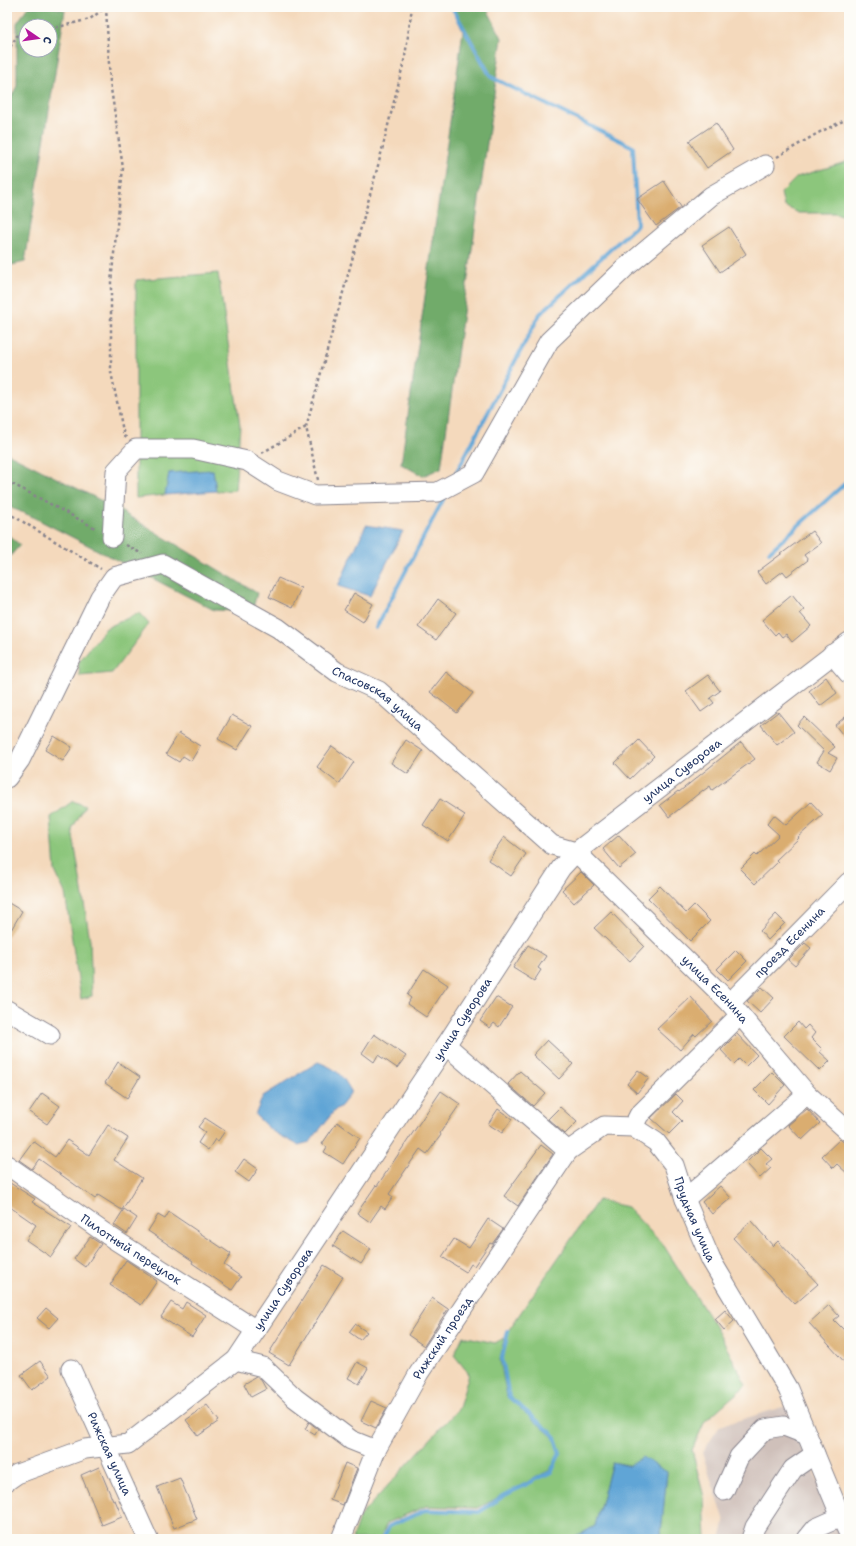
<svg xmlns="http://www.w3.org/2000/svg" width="856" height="1546" font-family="'Shantell Sans',sans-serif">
  <rect width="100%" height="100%" fill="#fdfcf7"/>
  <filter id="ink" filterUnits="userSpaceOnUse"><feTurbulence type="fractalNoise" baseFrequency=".025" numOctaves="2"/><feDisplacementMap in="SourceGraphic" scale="8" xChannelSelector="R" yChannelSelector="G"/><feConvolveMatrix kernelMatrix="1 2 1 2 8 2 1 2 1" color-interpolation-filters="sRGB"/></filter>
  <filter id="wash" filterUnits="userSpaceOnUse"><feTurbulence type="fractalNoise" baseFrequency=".012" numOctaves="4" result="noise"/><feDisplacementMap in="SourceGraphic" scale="16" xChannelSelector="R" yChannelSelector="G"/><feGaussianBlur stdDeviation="0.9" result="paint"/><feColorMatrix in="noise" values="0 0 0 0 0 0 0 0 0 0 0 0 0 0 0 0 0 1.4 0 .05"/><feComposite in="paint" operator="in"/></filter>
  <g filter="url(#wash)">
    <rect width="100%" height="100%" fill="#f4d9bc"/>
    <!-- industrial -->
    <polygon fill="#cfc0ba" points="786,1406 842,1539 720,1539 725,1521 702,1453 720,1426"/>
    <!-- green -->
    <g fill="#8cc67b" stroke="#547a6c">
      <polygon points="849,161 849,217 835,213 799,213 784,206 781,193 797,177"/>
      <polygon points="218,273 240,426 235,490 216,491 213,470 169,473 165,495 136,498 136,280"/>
      <polygon points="139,613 149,624 112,673 80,676 78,663 106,628"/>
      <polygon points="73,801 85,806 72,829 90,940 92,996 81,999 65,893 55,871 51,817"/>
      <polygon points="598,1200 627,1207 664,1246 718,1331 746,1385 705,1421 692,1450 704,1497 706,1539 665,1539 661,1533 667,1472 612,1462 595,1526 572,1539 452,1539 439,1534 421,1539 383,1539 389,1526 425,1510 479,1512 505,1495 551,1472 560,1453 554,1435 509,1397 502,1358 508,1331"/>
      <polygon points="463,1336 495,1343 504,1338 500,1360 507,1397 553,1437 559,1453 550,1470 478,1508 426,1506 387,1523 380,1539 352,1539 360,1516 459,1408 469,1374 454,1355"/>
    </g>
    <!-- forest -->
    <g fill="#71ab6b" stroke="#466d64" fill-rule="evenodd">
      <path d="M 28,7 L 52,7 L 65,10 L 25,262 L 7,266 L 7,105 L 17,86 L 17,23 ZM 26,26 L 50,26 L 50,50 L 26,50 Z"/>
      <polygon points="452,7 486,7 502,38 441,468 423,476 401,464 463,31"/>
      <polygon points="7,453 112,506 257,593 252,612 214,610 31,516 7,506"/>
      <polygon points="7,534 20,545 7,560"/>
    </g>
    <!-- water -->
    <g fill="#60a5d6" stroke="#3e6a9a">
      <polygon points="213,470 216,491 165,495 169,473"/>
      <polygon points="366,525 403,531 370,596 338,586"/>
      <path d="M 318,1062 C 336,1069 341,1073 351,1091 L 348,1097 L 341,1106 L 334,1111 L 310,1142 L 298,1145 L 272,1131 L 255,1115 L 263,1096 Z"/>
      <polygon points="642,1457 667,1472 661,1533 665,1539 572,1539 595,1526 612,1462 629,1466"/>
    </g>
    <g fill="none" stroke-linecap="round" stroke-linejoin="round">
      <!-- stream -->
      <g stroke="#60a5d6" stroke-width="4">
        <polyline points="452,7 491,77 633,147 637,225 540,314 455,475"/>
        <polyline points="769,552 849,480"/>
        <polyline points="376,628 445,496"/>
        <polyline points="383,1539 389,1526 425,1510 479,1512 505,1495 551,1472 560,1453 554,1435 509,1397 502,1358 508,1331"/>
      </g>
    </g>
    <g id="blocks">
      <!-- building -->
      <g fill="#daad70">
        <polygon points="716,123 733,150 707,168 689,141"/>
        <polygon points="664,181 681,207 656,226 637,199"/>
        <polygon points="729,227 746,254 720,272 702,245"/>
        <polygon points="812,531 821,543 804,555 808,560 787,576 783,571 766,584 757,572"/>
        <polygon points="278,578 301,588 292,608 269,597"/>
        <polygon points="354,593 373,604 363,622 344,610"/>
        <polygon points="792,595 804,610 800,613 811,626 792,642 786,634 782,637 778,632 775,635 762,620"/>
        <polygon points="438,599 456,613 436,640 418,627"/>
        <polygon points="446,672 473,693 457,713 430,692"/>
        <polygon points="708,675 720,691 710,698 714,703 701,712 686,691"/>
        <polygon points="826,677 837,693 820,706 809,691"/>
        <polygon points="778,712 794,732 777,745 761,725"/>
        <polygon points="849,714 849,743 835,725"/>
        <polygon points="232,715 252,726 237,750 218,739"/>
        <polygon points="804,717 835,747 828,753 837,758 830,770 817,762 824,751 797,725"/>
        <polygon points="179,733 200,746 191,761 183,756 179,762 166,754"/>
        <polygon points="54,736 72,747 63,761 45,750"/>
        <polygon points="406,740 423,751 408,774 391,763"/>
        <polygon points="639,740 654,756 630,779 615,763"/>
        <polygon points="741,742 755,759 712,790 710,786 703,791 703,790 669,817 660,805 678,791 679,792"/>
        <polygon points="332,746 354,762 339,784 317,767"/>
        <polygon points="440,799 465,815 448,841 423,825"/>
        <polygon points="811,802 823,815 798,837 799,838 776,860 778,862 755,884 740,869 755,854 757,856 779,835 767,824 774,815 786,825"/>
        <polygon points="619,835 636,854 619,868 603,849"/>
        <polygon points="504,837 526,854 511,876 488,860"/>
        <polygon points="581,872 594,885 574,903 562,890"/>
        <polygon points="660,886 686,913 694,905 710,921 690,941 648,898"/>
        <polygon points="7,902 22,911 7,937"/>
        <polygon points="611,912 644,946 630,961 594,928"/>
        <polygon points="776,914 785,923 768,940 760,931"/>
        <polygon points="805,943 811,948 795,966 788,960"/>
        <polygon points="528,945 546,956 538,968 541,970 534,981 513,968"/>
        <polygon points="736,950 747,961 728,980 717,969"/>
        <polygon points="424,969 448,985 426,1017 407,1004 411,998 407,995"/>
        <polygon points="762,987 774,998 760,1013 747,1001"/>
        <polygon points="496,997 512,1007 499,1027 494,1023 490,1028 480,1021"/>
        <polygon points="691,997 712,1021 696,1036 694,1034 680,1050 657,1029"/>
        <polygon points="798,1022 804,1029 808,1025 815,1033 811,1038 822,1049 820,1052 830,1061 820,1071 784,1036"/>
        <polygon points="374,1034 406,1056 397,1068 378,1055 374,1062 362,1053"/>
        <polygon points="737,1034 757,1055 746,1066 739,1059 734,1064 721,1050"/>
        <polygon points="547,1040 573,1064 559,1079 533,1055"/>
        <polygon points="118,1062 140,1077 127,1098 105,1083"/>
        <polygon points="638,1070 649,1078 637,1093 627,1084"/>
        <polygon points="520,1071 545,1093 533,1106 508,1084"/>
        <polygon points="772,1072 785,1085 768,1104 754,1090"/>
        <polygon points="441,1091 460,1104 440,1133 441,1135 427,1154 420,1149 389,1194 393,1197 385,1209 381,1206 370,1222 357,1213 376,1185 377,1186"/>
        <polygon points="42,1093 60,1106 47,1124 29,1112"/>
        <polygon points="676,1094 683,1101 673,1112 682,1121 669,1134 651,1118"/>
        <polygon points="560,1107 577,1122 565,1134 548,1119"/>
        <polygon points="498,1109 512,1119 502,1133 488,1124"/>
        <polygon points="807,1109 820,1123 802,1140 788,1125"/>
        <polygon points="205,1118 225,1131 218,1141 215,1139 208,1150 198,1143 205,1132 198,1127"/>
        <polygon points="337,1122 360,1138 343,1164 324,1152 327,1147 322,1144"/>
        <polygon points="108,1125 128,1138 114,1160 142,1178 122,1210 98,1195 95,1199 39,1159 32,1169 19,1160 33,1141 55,1157 67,1140 89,1155"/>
        <polygon points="840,1139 849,1147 849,1175 837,1164 833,1168 822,1156"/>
        <polygon points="541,1145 553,1154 518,1206 504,1196"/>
        <polygon points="761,1148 772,1159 766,1164 771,1168 760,1178 746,1163"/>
        <polygon points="244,1159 258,1169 249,1182 235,1172"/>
        <polygon points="7,1181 35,1199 32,1202 71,1227 51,1257 26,1240 36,1225 7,1205"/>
        <polygon points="720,1186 731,1198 712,1214 702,1202"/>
        <polygon points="124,1209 137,1218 127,1234 114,1225"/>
        <polygon points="169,1212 231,1254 224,1265 241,1277 232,1290 192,1263 193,1261 148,1231 158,1215 165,1219"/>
        <polygon points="488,1219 503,1229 492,1244 490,1243 474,1266 471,1264 466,1272 442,1257 454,1239 469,1248"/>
        <polygon points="751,1221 773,1246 778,1241 818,1284 795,1304 733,1238"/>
        <polygon points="343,1231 371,1249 361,1264 333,1246"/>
        <polygon points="90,1237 101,1244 85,1267 74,1259"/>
        <polygon points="126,1260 157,1281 141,1305 110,1285"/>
        <polygon points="324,1265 343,1277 289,1365 269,1353"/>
        <polygon points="432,1298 448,1309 424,1346 408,1335"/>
        <polygon points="171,1302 182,1309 186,1302 206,1315 192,1337 161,1317"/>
        <polygon points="829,1305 839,1316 834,1320 849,1335 849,1367 809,1323"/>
        <polygon points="46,1308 58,1318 49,1328 37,1318"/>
        <polygon points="725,1310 734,1321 724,1330 715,1319"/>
        <polygon points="355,1324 367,1332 360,1340 349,1332"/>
        <polygon points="40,1361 51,1376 32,1390 21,1375"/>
        <polygon points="357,1362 368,1368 359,1384 348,1378"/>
        <polygon points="256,1377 261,1380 266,1389 251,1397 244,1384"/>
        <polygon points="371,1401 387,1408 376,1428 361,1421"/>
        <polygon points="207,1405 219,1421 198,1436 186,1420"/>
        <polygon points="309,1422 318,1429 315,1435 305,1429"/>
        <polygon points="345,1463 357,1468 343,1505 330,1500"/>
        <polygon points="99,1467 113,1501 115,1500 122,1517 102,1525 81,1475"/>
        <polygon points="180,1478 197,1519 174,1528 157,1487"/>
      </g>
    </g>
  </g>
  <g filter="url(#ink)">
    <use href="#blocks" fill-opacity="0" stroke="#88848d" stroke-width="1"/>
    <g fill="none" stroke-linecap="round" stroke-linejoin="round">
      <defs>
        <g id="minor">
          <polyline points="112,537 116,471 136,449 193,449 247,461 278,481 315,495 438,492 474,473 549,341 625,268 711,196 765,165"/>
          <polyline points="832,654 849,674"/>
          <path id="s1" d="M 7,778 L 20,760 L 100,597 L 114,577 L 163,564 L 278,628 L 337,672 L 379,691 L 552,845 L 576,852 L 730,1003 L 807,1094 L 849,1132"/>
          <path id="s2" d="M 730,1003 L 849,882"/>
          <polyline points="7,1010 50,1035"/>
          <polyline points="446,1045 568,1151"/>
          <polyline points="633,1127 639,1115 740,1015"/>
          <path id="s3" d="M 7,1165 L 112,1238 L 256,1330"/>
          <polyline points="685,1199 807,1094"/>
          <polyline points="236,1360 263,1367 295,1398 351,1440 376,1450"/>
          <path id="s4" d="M 71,1369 L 148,1539"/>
          <path id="s5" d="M 7,1481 L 17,1474 L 85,1449 L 128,1444 L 236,1360 L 446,1045 L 561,868 L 576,852 L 849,642"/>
          <polyline points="724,1491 739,1457 765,1429 784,1426 807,1435"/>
          <path id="s6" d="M 341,1539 L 376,1450 L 419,1373 L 568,1151 L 604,1126 L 633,1127 L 656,1142 L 674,1165 L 685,1199 L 711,1260 L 788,1389 L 841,1517 L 849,1534"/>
          <polyline points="751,1539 755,1527 793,1469 815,1454"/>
          <polyline points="807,1539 816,1528 841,1517"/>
        </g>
      </defs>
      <!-- minor casing -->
      <use href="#minor" stroke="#88848d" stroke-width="21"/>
      <!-- path -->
      <g stroke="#88848d" stroke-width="2.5" stroke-dasharray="3 3" stroke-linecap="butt">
        <polyline points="106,7 110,82 123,168 111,282 111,372 124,436 127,438"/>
        <polyline points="50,29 90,19 106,7"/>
        <polyline points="7,52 17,36 26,34"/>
        <polyline points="777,157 818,133 849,118"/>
        <polyline points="262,453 306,427"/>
        <polyline points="318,480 306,427 379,162 405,57 412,7"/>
        <polyline points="7,481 97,529"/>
        <polyline points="7,513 15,517 101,569"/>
        <polyline points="126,545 142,554"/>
      </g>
      <!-- minor -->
      <use href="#minor" stroke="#fff" stroke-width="19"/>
    </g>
  </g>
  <g text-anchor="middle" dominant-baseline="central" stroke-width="3.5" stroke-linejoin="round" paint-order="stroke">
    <!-- street labels -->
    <g font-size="12" fill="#1b2f5e" stroke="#fdfcf7">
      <text stroke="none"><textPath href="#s1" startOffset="533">Спасовская улица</textPath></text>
      <text stroke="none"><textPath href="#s5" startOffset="1010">улица Суворова</textPath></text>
      <text stroke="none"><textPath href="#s2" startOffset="85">проезд Есенина</textPath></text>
      <text stroke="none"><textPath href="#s1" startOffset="982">улица Есенина</textPath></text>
      <text stroke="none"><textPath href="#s5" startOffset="674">улица Суворова</textPath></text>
      <text stroke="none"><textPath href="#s6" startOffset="639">Прудная улица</textPath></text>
      <text stroke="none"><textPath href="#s3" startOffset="150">Пилотный переулок</textPath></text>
      <text stroke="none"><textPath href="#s5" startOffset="350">улица Суворова</textPath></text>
      <text stroke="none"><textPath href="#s6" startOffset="226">Рижский проезд</textPath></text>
      <text stroke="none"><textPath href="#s4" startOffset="93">Рижская улица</textPath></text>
    </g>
  </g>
  <!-- margin -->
  <rect width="856" height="1546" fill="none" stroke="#fdfcf7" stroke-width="24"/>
  <!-- north arrow -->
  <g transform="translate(38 38) rotate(103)"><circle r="19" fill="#fdfcf7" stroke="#a3aaba"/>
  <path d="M0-3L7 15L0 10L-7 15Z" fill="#b5179e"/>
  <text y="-6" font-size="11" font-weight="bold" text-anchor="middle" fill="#1b2f5e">С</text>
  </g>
</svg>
